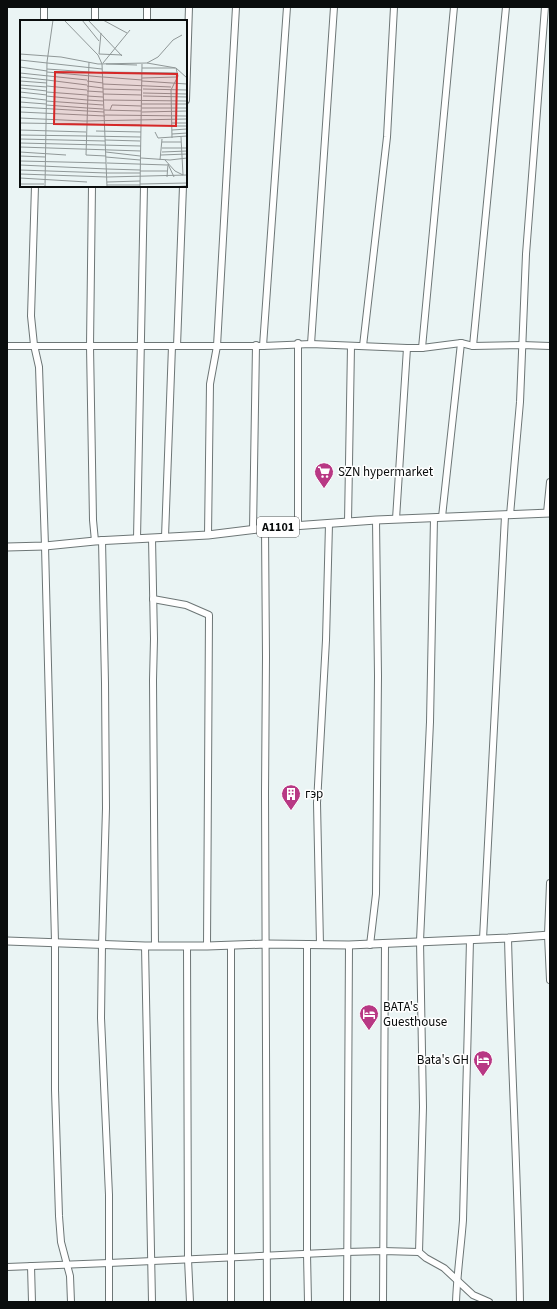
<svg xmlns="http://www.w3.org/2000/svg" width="557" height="1309" font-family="'Source Sans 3',sans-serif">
  <rect width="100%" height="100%" fill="#eaf4f4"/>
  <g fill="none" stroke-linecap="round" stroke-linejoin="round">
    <defs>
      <g id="minor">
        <polyline points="44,21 44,7"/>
        <polyline points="95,21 95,7"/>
        <polyline points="147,21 147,7"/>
        <polyline points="186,100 189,7"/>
        <polyline points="35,186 31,316 34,345 39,367 45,546 55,942 55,1090 59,1216 61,1242 70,1276 71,1302"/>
        <polyline points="92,186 90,346 93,520 95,541"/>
        <polyline points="298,343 298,526"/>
        <polyline points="311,344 334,7"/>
        <polyline points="7,346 263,346 311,344 407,348 422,348 461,343 473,346 522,345 550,346"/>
        <polyline points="177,346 183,186"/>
        <polyline points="263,346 287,7"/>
        <polyline points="363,346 387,137 394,7"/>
        <polyline points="473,346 506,7"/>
        <polyline points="422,348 454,7"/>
        <polyline points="547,513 550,482"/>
        <polyline points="510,515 520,402 526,254 545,7"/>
        <polyline points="442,517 461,343"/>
        <polyline points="396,519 407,348"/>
        <polyline points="348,522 351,346"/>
        <polyline points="265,528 266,657 265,793 267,1302"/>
        <polyline points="253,530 256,345"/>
        <polyline points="208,535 210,384 217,346 236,7"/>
        <polyline points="165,537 172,346"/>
        <polyline points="152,538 154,639 153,680 155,945"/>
        <polyline points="137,539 144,186"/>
        <polyline points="102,540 105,683 106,808 102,945 101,1018 109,1195 109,1302"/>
        <polyline points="153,599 186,605 209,615 207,946"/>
        <polyline points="550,883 548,935 550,980"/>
        <path d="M 508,938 C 511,1060 518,1181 520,1302"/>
        <polyline points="483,939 505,516"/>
        <polyline points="307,945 307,1254 308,1302"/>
        <polyline points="320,945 317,803 326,640 329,524"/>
        <polyline points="370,945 376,894 378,676 376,520"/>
        <polyline points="145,946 152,1302"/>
        <polyline points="187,946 188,1259 190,1302"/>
        <polyline points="419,1252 423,1107 420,941 430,722 434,518"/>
        <polyline points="31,1266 32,1302"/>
        <polyline points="7,1267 109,1263 346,1252 383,1251 419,1252 426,1258 444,1268 473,1295 489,1302"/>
        <polyline points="231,1302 231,946"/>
        <polyline points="347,1302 349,945"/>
        <polyline points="383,1302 385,944"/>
        <path d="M 456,1302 C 457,1274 461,1247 463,1220 L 470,940"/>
      </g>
      <g id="major">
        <polyline points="7,547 45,546 95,541 208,535 265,528 376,520 550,513"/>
        <polyline points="7,941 145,946 207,946 266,944 349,945 508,938 550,935"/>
      </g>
    </defs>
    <!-- minor casing -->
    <use href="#minor" stroke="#6d7676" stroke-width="8"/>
    <!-- major casing -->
    <use href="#major" stroke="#6d7676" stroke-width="9"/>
    <!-- minor -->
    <use href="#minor" stroke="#fff" stroke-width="6"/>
    <!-- major -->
    <use href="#major" stroke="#fff" stroke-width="7"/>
  </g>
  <!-- icons -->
  <defs>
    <symbol id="supermarket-pin" viewBox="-11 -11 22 30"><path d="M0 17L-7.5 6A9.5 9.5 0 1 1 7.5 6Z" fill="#b83884" stroke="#fff"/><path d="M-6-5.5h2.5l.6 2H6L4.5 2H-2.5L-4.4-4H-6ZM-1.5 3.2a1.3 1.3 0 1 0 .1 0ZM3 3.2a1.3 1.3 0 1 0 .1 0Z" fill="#fff"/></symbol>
    <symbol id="building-pin" viewBox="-11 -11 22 30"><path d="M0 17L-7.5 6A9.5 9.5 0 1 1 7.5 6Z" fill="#b83884" stroke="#fff"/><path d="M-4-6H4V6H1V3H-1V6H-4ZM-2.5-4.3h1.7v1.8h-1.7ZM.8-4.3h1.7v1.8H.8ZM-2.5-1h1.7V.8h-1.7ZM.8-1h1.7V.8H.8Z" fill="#fff"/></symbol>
    <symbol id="hotel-pin" viewBox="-11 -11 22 30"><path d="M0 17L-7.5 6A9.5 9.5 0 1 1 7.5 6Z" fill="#b83884" stroke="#fff"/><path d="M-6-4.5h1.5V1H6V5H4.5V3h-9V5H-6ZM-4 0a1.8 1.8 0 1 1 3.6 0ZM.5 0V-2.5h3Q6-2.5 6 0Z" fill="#fff"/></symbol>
  </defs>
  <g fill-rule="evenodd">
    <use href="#supermarket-pin" x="313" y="461" width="22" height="30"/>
    <use href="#building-pin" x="280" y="783" width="22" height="30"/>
    <use href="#hotel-pin" x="358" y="1003" width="22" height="30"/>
    <use href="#hotel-pin" x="472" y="1049" width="22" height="30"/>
  </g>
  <g text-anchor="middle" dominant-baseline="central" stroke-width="3" stroke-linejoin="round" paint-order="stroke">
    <!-- shield labels -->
    <rect fill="#fff" stroke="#545656" stroke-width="1" x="257" y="517" width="42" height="20" rx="3"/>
    <g font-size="12" font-weight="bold" fill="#0a0d0d">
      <text x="278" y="527">A1101</text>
    </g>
    <!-- poi labels -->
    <g font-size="13" fill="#0a0d0d" stroke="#fff" text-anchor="start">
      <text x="338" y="472">SZN hypermarket</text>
      <text x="305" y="794">гэр</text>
      <text x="383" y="1007">BATA's<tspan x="383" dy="15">Guesthouse</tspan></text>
      <text x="469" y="1060" text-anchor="end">Bata's GH</text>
    </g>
  </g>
  <!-- overview -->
  <g transform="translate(20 20)">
    <rect width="167" height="167" fill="#eaf4f4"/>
    <path fill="none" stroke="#909898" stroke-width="1" d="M 44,0 L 78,35 L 82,44 L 87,167M 62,0 L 79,21M 68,0 L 102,36M 83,0 L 107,13M 0,34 L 41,37 L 78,44 L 127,43 L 138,37 L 153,20 L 162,15M 79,34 L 102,35M 79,34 L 81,13M 0,40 L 82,49M 69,42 L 66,135 L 86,136M 83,43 L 110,10M 127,43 L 156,48 L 167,58M 86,44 L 117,45M 0,47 L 27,51M 122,48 L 155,48M 27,49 L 83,53M 27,52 L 82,57M 83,52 L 157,53M 0,53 L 67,60M 0,57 L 27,60M 83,57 L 122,60M 122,58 L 157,57M 27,60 L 67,65M 0,61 L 27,63M 67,61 L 83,63M 122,61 L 167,64M 83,64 L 151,67M 0,65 L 27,67M 27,66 L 67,70M 67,66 L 83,68M 0,68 L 27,71M 83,69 L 122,70M 123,69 L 167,70M 67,71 L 83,72M 0,72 L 27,75M 27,72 L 67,75M 123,73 L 167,74M 83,74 L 122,75M 26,76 L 67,80M 67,76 L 83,77M 123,76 L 167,77M 0,77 L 26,80M 67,80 L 83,81M 84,80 L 167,81M 26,81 L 83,85M 0,82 L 26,84M 122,84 L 167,84M 26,85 L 67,88M 0,87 L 84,92M 67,88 L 83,89M 122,88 L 167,88M 84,90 L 121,91M 90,90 L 92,85 L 121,86M 0,92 L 85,96M 122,92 L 167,91M 85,95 L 167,96M 0,98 L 64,101 L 167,99M 0,103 L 120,105M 152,103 L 167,103M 152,106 L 167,106M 0,110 L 66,112M 152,110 L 167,109M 76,111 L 121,112M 135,112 L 138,118 L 167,116M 152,114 L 167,113M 0,115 L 66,116M 66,116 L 121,117M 161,117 L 163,155M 152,118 L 151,70 L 158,56 L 156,48M 0,119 L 85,121M 85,120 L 120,121M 142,122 L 161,122M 0,123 L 121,126M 0,127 L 121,131M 142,128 L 167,128M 0,132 L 46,135M 86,132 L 120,136M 142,132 L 167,131M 141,135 L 167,134M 0,136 L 25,137M 86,137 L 120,140M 121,138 L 150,140 L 167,138M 140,140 L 142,119M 145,140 L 155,151 L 163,155M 0,141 L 86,143M 87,143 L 147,145M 0,145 L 87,149M 87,149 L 120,150M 0,150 L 87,153M 120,151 L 147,151M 87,153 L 120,153M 0,154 L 87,157 L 167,155M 147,157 L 148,144 L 154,157M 0,158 L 67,162M 87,162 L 120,161M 1,164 L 24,164M 120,164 L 167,163M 87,165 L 120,165M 25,167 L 27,42 L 33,0M 120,167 L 122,44M 151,167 L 167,166"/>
    <path fill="#d62828" fill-opacity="0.15" stroke="#d62828" stroke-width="2" d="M 35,52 L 157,54 L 156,106 L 34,104 Z"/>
    <rect width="167" height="167" fill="none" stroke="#0a0d0d" stroke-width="2"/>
  </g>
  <!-- border -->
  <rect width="557" height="1309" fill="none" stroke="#0a0d0d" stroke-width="16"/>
</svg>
